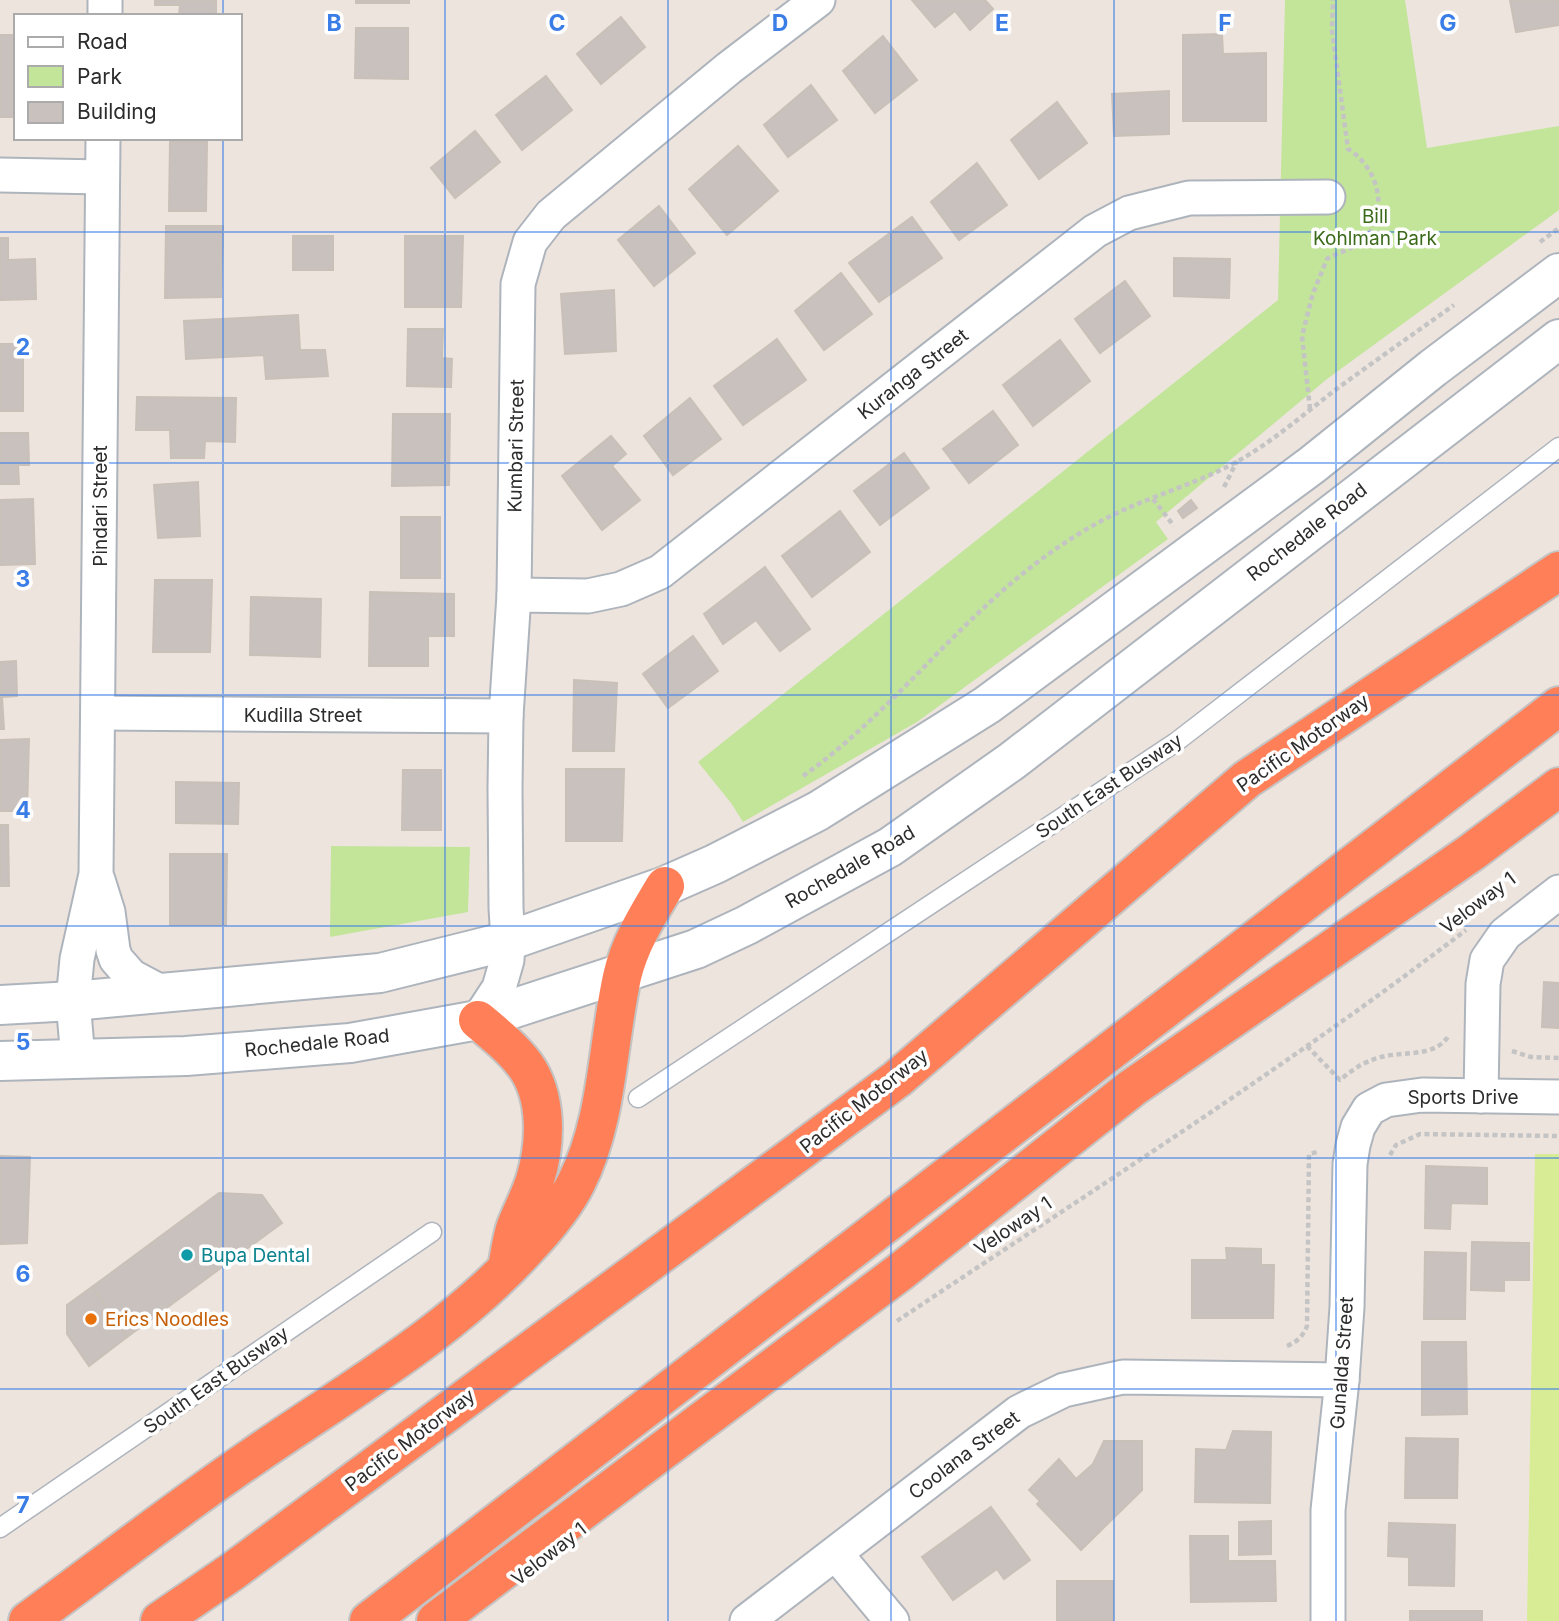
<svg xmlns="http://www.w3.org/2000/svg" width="1559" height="1621" font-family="Inter,sans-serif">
  <rect width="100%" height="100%" fill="#eee4de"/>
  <!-- green -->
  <g fill="#c2e59a">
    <polygon points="1285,0 1405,0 1427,148 1559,126 1559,210 1327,379 1156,522 1168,539 917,722 743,822 731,803 698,762 1278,300"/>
    <polygon points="331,846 470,847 468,912 330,937"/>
  </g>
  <!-- pitch -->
  <polygon fill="#d8ec96" points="1535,1154 1559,1154 1559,1621 1527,1621"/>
  <!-- building -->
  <g fill="#c9c1be" stroke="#c9c0b8" stroke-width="2">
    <polygon points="155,0 216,0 216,16 179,16 180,5 155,5"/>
    <rect x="356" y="0" width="53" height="3"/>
    <polygon points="912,0 985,0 993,9 970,30 955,11 935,27"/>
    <polygon points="1510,0 1559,0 1559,25 1516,32"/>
    <polygon points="621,17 645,47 601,84 577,54"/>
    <polygon points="356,28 408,28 408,79 355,78"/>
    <polygon points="1222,34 1223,54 1266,53 1266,121 1183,121 1183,35"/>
    <rect x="0" y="35" width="16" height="82"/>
    <polygon points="883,36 917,80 875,113 843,71"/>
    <polygon points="546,76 572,110 522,150 496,115"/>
    <polygon points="811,85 837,120 788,157 764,125"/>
    <polygon points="1169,91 1169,134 1114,136 1112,94"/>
    <polygon points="1057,102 1087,143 1039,179 1011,140"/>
    <polygon points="475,131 500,162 455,198 431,168"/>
    <polygon points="170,141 207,142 206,211 169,211"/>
    <polygon points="738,146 778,191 727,235 689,189"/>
    <polygon points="977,163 1007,205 959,240 931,202"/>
    <polygon points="659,206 695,253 654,286 618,240"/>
    <polygon points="912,217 942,258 879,302 849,263"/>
    <polygon points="166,226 223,226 221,297 165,298"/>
    <rect x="293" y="236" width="40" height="34"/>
    <polygon points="405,236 463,236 461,307 405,307"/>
    <polygon points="0,238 8,238 8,260 35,259 36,299 0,300"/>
    <polygon points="1174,258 1230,259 1229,298 1174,296"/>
    <polygon points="841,273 872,314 824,350 795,311"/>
    <polygon points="1125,281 1150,316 1100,353 1075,319"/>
    <polygon points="614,290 616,351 565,354 561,294"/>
    <polygon points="298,315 300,350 325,350 328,376 266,379 264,355 186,359 184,321"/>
    <polygon points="408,329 443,329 442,358 452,359 451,387 407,386"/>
    <polygon points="777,339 806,380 743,425 714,386"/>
    <polygon points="1060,340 1090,381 1033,426 1003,385"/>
    <rect x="0" y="344" width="23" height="67"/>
    <polygon points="137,397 236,398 235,442 205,441 204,458 171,458 170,430 136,430"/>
    <polygon points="690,398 721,439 673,475 644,436"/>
    <polygon points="993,411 1018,445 969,483 943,449"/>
    <polygon points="393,414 450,414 449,485 392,486"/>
    <polygon points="0,433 28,433 29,465 18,465 19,484 0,484"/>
    <polygon points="611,436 626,454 612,466 640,500 602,530 562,476"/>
    <polygon points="904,453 929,488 880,525 854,491"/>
    <polygon points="198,482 200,536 158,538 154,485"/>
    <polygon points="33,499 35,564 0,565 0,500"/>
    <polygon points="1191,500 1197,508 1183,518 1178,511"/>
    <polygon points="840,511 870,552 812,597 782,556"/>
    <rect x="401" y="517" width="39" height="61"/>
    <polygon points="765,567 810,629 780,651 756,620 723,644 704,614"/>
    <polygon points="155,580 212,580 210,652 153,652"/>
    <polygon points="370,592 454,594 454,636 428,636 428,666 369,666"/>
    <polygon points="251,597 321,599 320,657 250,655"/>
    <polygon points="693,636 718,671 668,708 643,674"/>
    <polygon points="16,661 17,696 2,697 4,729 0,729 0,662"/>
    <polygon points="574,680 617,683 614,751 573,751"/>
    <polygon points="29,739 27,811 0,811 0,740"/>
    <polygon points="566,769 624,769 622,841 566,841"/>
    <polygon points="403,770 441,770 441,830 402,830"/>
    <polygon points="176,782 239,783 238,824 176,823"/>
    <polygon points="0,825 8,825 9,886 0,886"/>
    <polygon points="170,854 227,854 226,925 170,925"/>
    <polygon points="1544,982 1559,983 1559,1028 1542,1027"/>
    <polygon points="0,1156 30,1157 27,1243 0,1244"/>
    <polygon points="1426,1166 1487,1168 1487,1204 1451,1203 1450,1229 1425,1228"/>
    <polygon points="219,1193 262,1195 282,1223 127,1337 92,1287"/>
    <polygon points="1472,1242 1529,1243 1529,1280 1504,1280 1504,1291 1471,1290"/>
    <polygon points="1226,1248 1261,1249 1261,1265 1274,1265 1273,1318 1192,1318 1192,1260 1227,1260"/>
    <polygon points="1425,1252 1466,1253 1465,1319 1424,1319"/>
    <polygon points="92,1287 127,1337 89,1366 67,1334 67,1305"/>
    <polygon points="1422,1342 1466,1342 1467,1414 1422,1415"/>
    <polygon points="1233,1431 1271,1432 1270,1503 1195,1502 1196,1449 1226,1450"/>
    <polygon points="1406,1438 1458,1439 1457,1498 1405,1498"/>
    <polygon points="1104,1441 1142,1441 1142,1490 1081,1550 1037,1504 1040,1501 1029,1490 1059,1459 1076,1479 1093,1464"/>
    <polygon points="991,1507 1030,1560 1004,1579 997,1569 953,1600 922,1557"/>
    <polygon points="1271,1521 1271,1554 1239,1555 1239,1522"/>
    <polygon points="1389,1523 1455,1525 1454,1586 1409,1585 1409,1557 1388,1556"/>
    <polygon points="1190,1536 1228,1536 1228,1561 1275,1561 1276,1601 1191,1602"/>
    <rect x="1057" y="1581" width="56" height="40"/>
    <rect x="1410" y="1611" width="72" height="10"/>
  </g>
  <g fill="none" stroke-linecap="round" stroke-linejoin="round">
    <defs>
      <g id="lane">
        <polyline points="638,1098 1176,742 1559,447"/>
        <polyline points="0,1528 432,1232"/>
      </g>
      <g id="street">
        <polyline points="105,16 105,0"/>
        <polyline points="0,175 102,177"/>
        <polyline points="514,595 588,596 621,589 660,572 1095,231 1129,213 1189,198 1328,197"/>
        <polyline points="99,713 506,716"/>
        <polyline points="98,880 108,912 113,950 116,959 131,976 163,993"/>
        <polyline points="478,1020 499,988 507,960 508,941 506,908 505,788 506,716 514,595 518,284 530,242 551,215 729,68 818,0"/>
        <polyline points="78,1059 73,1001 77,959 96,874 103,138"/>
        <polyline points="1481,1096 1483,984 1487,960 1505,934 1559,892"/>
        <polyline points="836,1554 892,1621"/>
        <polyline points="747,1621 1019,1412 1064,1390 1123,1377 1342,1380"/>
        <polyline points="1328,1621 1328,1510 1342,1380 1347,1307 1350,1164 1353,1145 1358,1127 1369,1109 1386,1100 1422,1095 1559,1097"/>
      </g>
      <g id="secondary">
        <polyline points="0,1005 73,1001 380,973 508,941 665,886 715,864 818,811 987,705 1312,465 1433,368 1559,273"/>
        <polyline points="0,1061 186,1056 350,1043 478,1020 696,949 747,925 890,847 1012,761 1559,339"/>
      </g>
      <g id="highway">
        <path d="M 478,1020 C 495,1034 512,1048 525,1065 C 548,1097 546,1144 535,1180 C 530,1196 522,1211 516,1226 C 512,1237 510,1251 508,1263"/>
        <path d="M 28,1621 C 102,1567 175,1510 251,1458 C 346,1392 450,1334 528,1247 C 546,1228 564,1207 576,1183 C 608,1121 607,1045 622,977 C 629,945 648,914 665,886"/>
        <polyline points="160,1621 233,1571 897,1079 1247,779 1559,571"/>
        <polyline points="369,1621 1559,706"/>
        <polyline points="436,1621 900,1272 1132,1088 1472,852 1559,787"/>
      </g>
    </defs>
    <!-- lane casing -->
    <use href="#lane" stroke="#aeb4bc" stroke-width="21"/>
    <!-- street casing -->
    <use href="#street" stroke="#aeb4bc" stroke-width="37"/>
    <!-- secondary casing -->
    <use href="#secondary" stroke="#aeb4bc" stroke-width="42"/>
    <!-- highway casing -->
    <use href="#highway" stroke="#c4c4c4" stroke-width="42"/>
    <!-- path -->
    <g stroke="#c4c4c4" stroke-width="4.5" stroke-dasharray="5 3.5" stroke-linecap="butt">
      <polyline points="1540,242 1559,228"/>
      <path d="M 1310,409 L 1302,336 L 1313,293 L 1327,259 C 1337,253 1349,250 1358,244 C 1392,219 1380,168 1348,149 L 1332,31 L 1333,0"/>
      <polyline points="1224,487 1237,461"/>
      <polyline points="1153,499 1174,526"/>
      <path d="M 803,776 C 894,712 959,617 1050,553 C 1074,536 1100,520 1128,508 C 1169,490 1215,477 1253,452 C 1283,433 1310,409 1338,388 C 1376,360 1415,333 1454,305"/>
      <path d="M 1307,1046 L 1340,1080 C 1352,1070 1363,1062 1378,1058 C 1402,1050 1435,1059 1449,1035"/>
      <polyline points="1512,1051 1531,1057 1559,1058"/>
      <polyline points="1390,1155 1396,1145 1420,1134 1559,1136"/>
      <path d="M 897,1321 C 1088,1193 1283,1070 1466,930"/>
      <path d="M 1287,1346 C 1297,1342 1303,1336 1307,1326 L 1309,1154 L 1317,1152"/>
    </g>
    <!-- lane -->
    <use href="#lane" stroke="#fff" stroke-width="18"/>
    <!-- street -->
    <use href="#street" stroke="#fff" stroke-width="33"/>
    <!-- secondary -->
    <use href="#secondary" stroke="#fff" stroke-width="38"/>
    <!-- highway -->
    <use href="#highway" stroke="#ff8058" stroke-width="38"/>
  </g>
  <!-- grid -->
  <path fill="none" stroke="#3b7de7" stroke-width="2" stroke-opacity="0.55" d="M 223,0 L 223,16M 445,0 L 445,1621M 668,0 L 668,1621M 891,0 L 891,1621M 1114,0 L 1114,1621M 1336,0 L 1336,1621M 223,138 L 223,1621M 0,232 L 1559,232M 0,463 L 1559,463M 0,695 L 1559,695M 0,926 L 1559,926M 0,1158 L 1559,1158M 0,1389 L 1559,1389"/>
  <!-- markers -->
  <circle fill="#0f9aa8" stroke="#fff" stroke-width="2.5" cx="187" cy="1255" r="7"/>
  <circle fill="#e8710a" stroke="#fff" stroke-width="2.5" cx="91" cy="1319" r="7"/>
  <g text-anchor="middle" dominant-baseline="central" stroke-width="7" stroke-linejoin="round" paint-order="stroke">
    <!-- park labels -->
    <g font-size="19" fill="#3b6b1a" stroke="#fff">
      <text x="1375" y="216">Bill<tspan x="1375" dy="22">Kohlman Park</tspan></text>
    </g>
    <!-- street labels -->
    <g font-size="19" fill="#2c2c2c" stroke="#fff">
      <text transform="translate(913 374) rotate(-38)">Kuranga Street</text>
      <text transform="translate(516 446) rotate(-89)">Kumbari Street</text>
      <text transform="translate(100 506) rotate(-90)">Pindari Street</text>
      <text transform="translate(1307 532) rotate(-38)">Rochedale Road</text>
      <text x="303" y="715">Kudilla Street</text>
      <text transform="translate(1303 743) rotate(-35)">Pacific Motorway</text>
      <text transform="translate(1109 786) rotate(-34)">South East Busway</text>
      <text transform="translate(850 867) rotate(-30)">Rochedale Road</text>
      <text transform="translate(1478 903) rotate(-37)">Veloway 1</text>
      <text transform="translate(317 1043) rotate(-6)">Rochedale Road</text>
      <text x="1463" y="1097">Sports Drive</text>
      <text transform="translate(864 1101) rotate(-38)">Pacific Motorway</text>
      <text transform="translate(1013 1226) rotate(-34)">Veloway 1</text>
      <text transform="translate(1342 1363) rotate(-86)">Gunalda Street</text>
      <text transform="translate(216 1380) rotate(-35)">South East Busway</text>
      <text transform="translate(410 1440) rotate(-37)">Pacific Motorway</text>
      <text transform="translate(964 1455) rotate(-37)">Coolana Street</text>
      <text transform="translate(549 1554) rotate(-38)">Veloway 1</text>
    </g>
    <!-- culture labels -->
    <g font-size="19" fill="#0d838f" stroke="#fff" text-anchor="start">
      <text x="201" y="1255">Bupa Dental</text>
    </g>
    <!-- food labels -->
    <g font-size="19" fill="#c56008" stroke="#fff" text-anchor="start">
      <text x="105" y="1319">Erics Noodles</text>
    </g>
  </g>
  <g font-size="23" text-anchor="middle" font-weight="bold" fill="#3b7de7" stroke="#fff" stroke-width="7" stroke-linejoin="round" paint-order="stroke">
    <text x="334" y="31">B</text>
    <text x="557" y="31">C</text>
    <text x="780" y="31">D</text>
    <text x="1002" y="31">E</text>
    <text x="1225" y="31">F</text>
    <text x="1448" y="31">G</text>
    <text x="23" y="355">2</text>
    <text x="23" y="587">3</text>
    <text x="23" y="818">4</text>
    <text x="23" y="1050">5</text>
    <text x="23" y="1282">6</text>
    <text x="23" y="1513">7</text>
  </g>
  <!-- legend -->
  <rect x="14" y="14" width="228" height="126" fill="#ffffff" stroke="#ababab" stroke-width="2"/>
  <rect x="28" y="37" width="35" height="10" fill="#ffffff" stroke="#ababab" stroke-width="2"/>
  <text x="77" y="49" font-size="21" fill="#2c2c2c">Road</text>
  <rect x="28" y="66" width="35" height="21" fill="#c2e59a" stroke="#ababab" stroke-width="2"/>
  <text x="77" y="84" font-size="21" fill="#2c2c2c">Park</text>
  <rect x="28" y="102" width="35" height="21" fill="#c9c1be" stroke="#ababab" stroke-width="2"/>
  <text x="77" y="119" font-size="21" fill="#2c2c2c">Building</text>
</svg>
